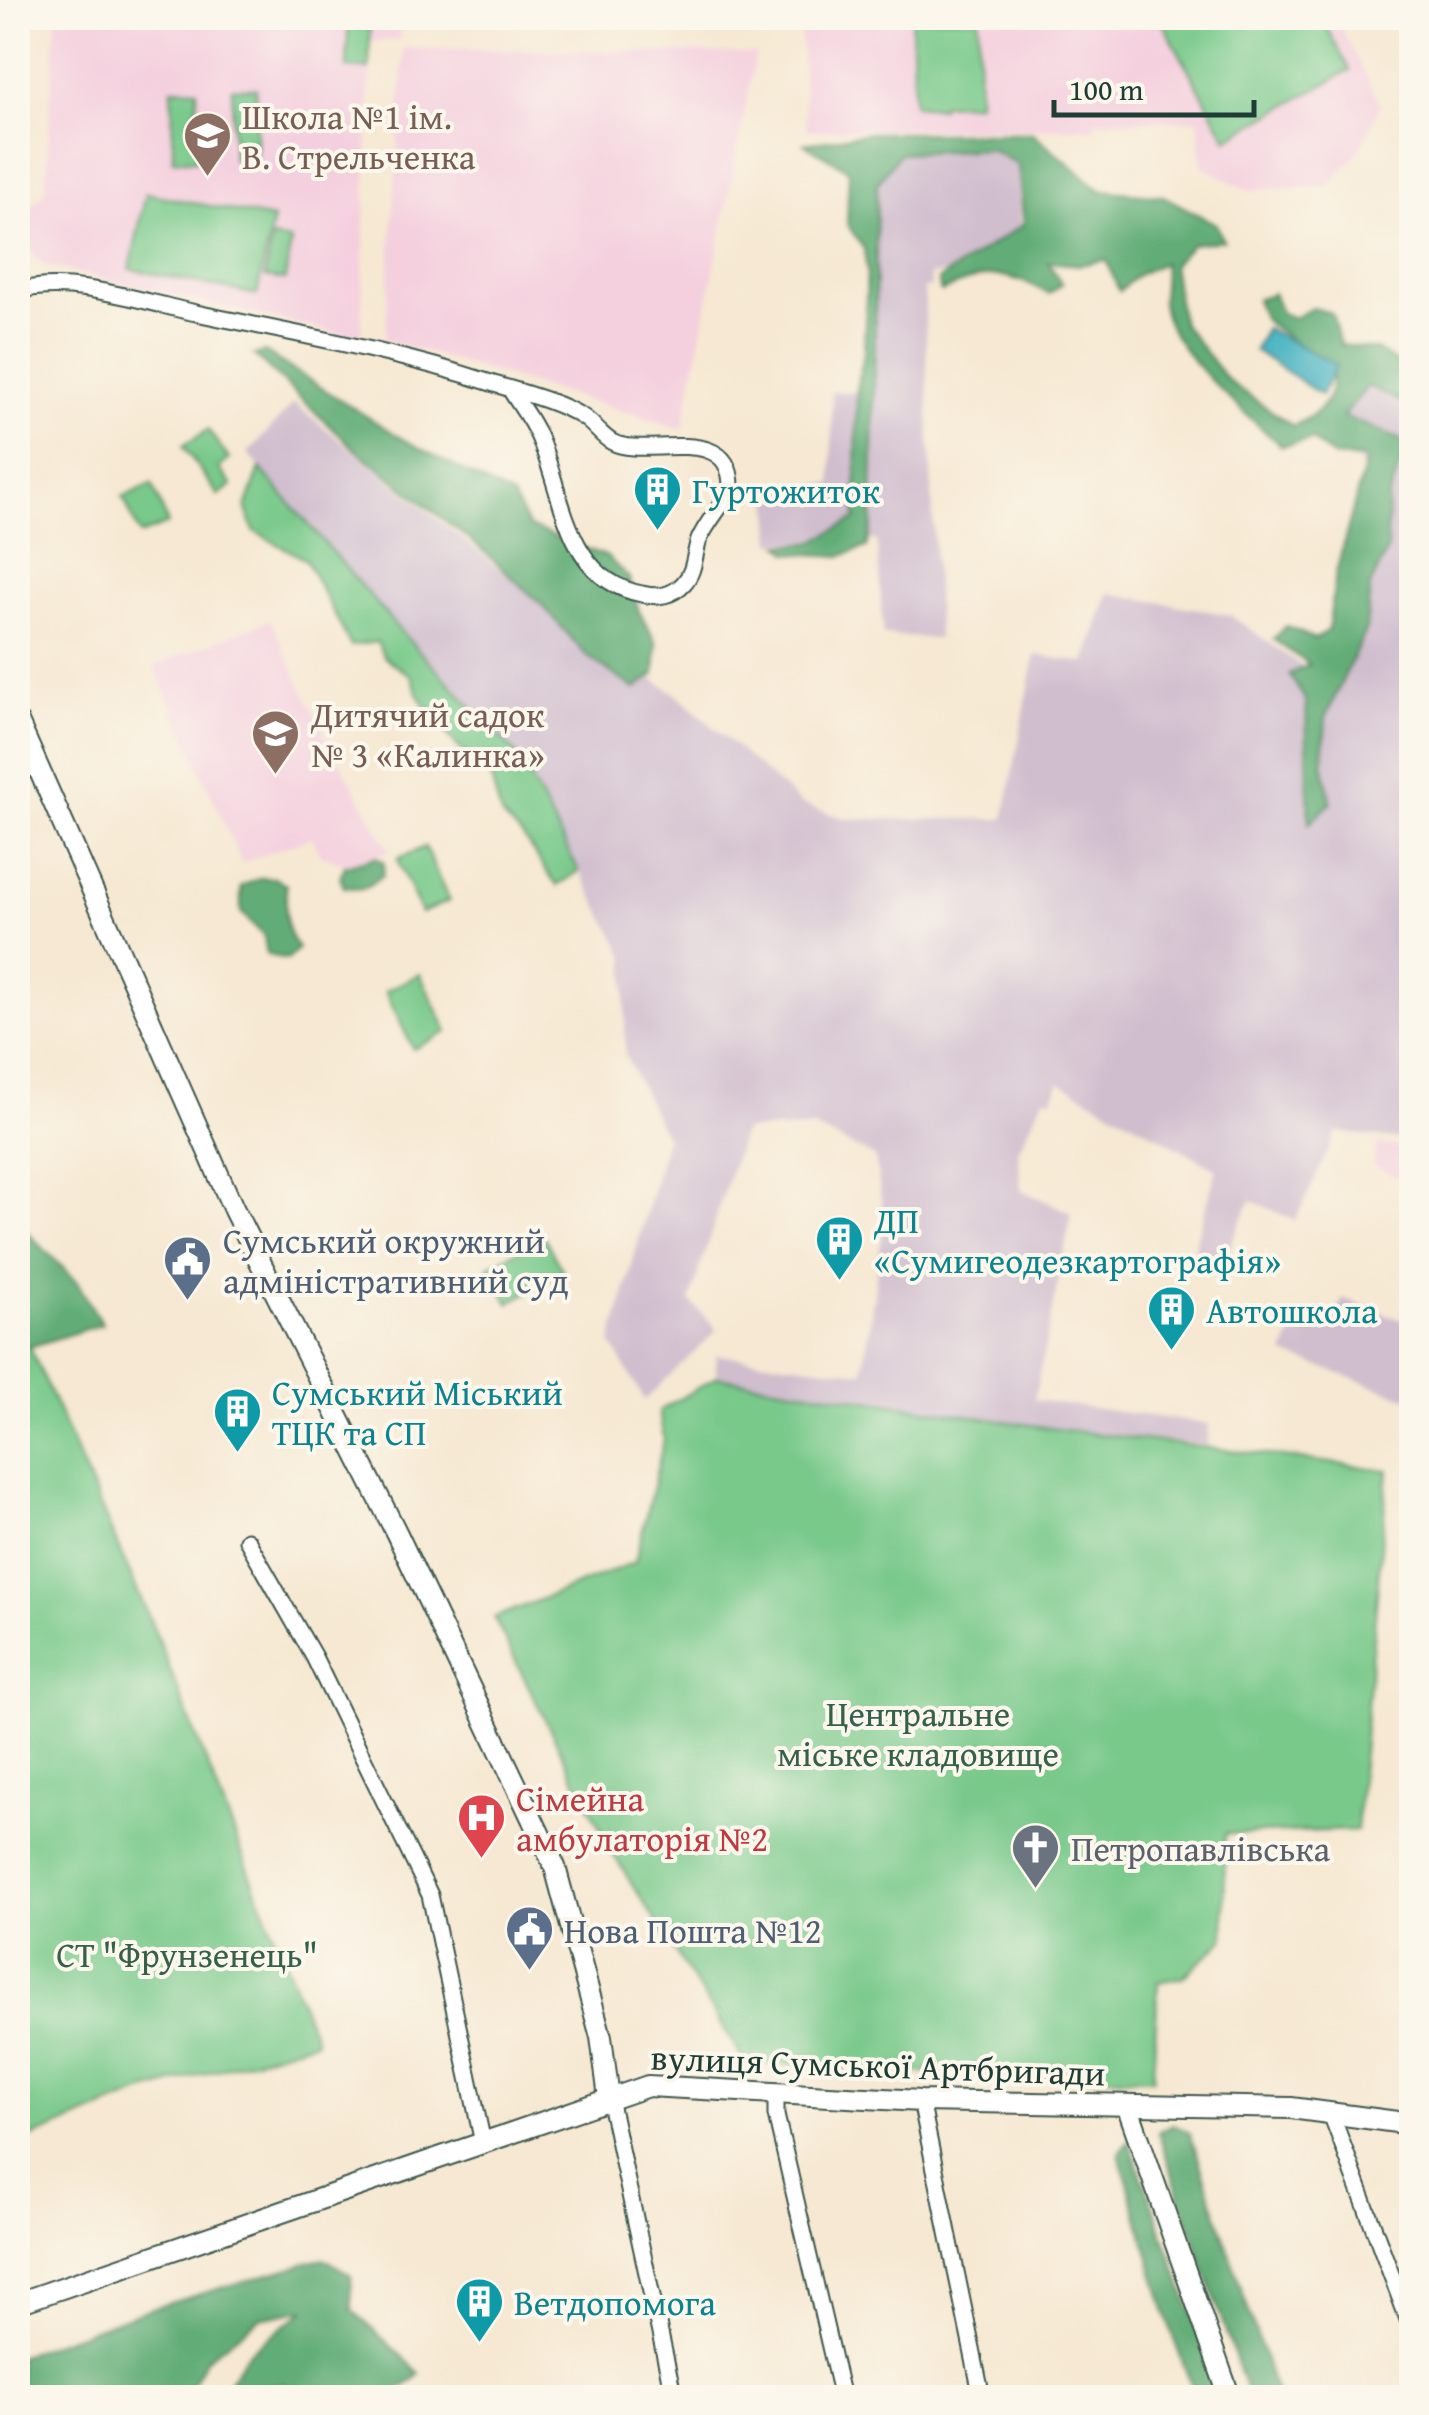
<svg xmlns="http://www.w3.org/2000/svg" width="1429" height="2415" font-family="'Gentium Book Plus',serif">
  <rect width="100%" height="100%" fill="#fbf7ec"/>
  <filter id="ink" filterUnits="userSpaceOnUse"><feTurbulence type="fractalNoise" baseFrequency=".01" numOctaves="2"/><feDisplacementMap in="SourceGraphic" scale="20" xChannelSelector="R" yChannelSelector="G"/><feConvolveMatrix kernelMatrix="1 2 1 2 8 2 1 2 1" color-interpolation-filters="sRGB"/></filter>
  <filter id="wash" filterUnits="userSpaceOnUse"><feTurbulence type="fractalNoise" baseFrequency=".0048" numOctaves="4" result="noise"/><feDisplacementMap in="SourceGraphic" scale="40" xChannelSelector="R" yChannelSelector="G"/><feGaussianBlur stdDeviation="2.25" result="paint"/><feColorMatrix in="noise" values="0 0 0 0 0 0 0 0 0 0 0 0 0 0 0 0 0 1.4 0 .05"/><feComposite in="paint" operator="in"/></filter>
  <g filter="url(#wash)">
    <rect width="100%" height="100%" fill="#f6e8d2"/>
    <!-- built -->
    <g fill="#f4cfde">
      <polygon points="56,18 399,18 400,40 371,42 361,339 43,265 18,238 18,220 45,192"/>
      <polygon points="800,18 1336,18 1381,105 1357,154 1328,186 1248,190 1202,167 1198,120 1096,121 1095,128 806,130"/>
      <polygon points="404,48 756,54 683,429 385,340"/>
      <polygon points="270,620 327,739 390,851 344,864 320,854 312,837 242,863 154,666"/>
      <polygon points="1378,1144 1411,1148 1411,1184 1372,1165"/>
    </g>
    <!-- industrial -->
    <g fill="#d0bdce">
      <polygon points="1017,145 1021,232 962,272 930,275 931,287 924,288 938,639 883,635 877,540 772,543 770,486 832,484 832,392 872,392 871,171 890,151"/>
      <polygon points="1362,362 1411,386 1411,1141 1337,1132 1295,1221 1251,1200 1216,1276 1194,1247 1217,1169 1060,1082 1052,1099 1045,1096 1018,1150 1021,1190 1072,1213 1034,1400 1209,1424 1207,1445 1057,1429 716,1377 716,1355 863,1372 884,1219 875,1157 814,1128 743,1130 690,1301 717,1330 645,1400 611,1343 666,1138 625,1055 626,957 518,756 401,632 248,453 294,403 567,624 675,693 801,804 846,819 1004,819 1035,655 1085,663 1109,593 1230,615 1317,677 1374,478 1323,426"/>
      <polygon points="1343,1298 1411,1324 1411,1399 1284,1354 1300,1313 1331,1324"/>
    </g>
    <!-- green -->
    <g fill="#79c98b" stroke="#4c8360" stroke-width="2.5">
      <polygon points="911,18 979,18 978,103 941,104 941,108 914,105"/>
      <polygon points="1160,18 1321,18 1350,70 1227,139"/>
      <polygon points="348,27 370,27 369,69 347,68"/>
      <polygon points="172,88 197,89 197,160 173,160"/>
      <polygon points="232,88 256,88 256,160 233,159"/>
      <polygon points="146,193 273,219 257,295 130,269"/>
      <polygon points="272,238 291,241 285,280 265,277"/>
      <polygon points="208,430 229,459 219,468 232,486 218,495 183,446"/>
      <polygon points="260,468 401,632 518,756 579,871 557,886 523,837 501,815 490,774 456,745 420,698 411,676 384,657 377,642 351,646 306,560 254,531 246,508"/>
      <polygon points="152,484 168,524 140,535 123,497"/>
      <polygon points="425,847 449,901 421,913 397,859"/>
      <polygon points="420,974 448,1032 413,1049 385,991"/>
      <polygon points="543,1236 563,1271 509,1303 488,1267"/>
      <polygon points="18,1343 30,1347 152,1624 316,2041 146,2091 18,2143"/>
      <polygon points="716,1377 1057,1429 1388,1470 1356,1830 1225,1834 1224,1940 1183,1977 1158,1982 1153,2078 914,2072 745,2062 613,1854 494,1618 635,1562 664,1440 659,1411"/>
    </g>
    <!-- forest -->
    <g fill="#62ad77" stroke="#407556" stroke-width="2.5">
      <path d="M 869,133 L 1033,133 L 1100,190 L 1163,196 L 1216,224 L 1223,240 L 1192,244 L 1172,265 L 1182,323 L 1228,381 L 1293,426 C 1321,413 1334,401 1332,369 L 1264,320 L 1256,299 L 1273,293 L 1281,313 L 1294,318 L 1312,308 L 1332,313 L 1340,345 L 1376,350 L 1411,372 L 1411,407 L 1368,386 L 1343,416 L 1402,440 L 1403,458 L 1388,499 L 1387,551 L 1370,586 L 1366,629 L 1326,716 L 1323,762 L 1331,803 L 1309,824 L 1306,701 L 1289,674 L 1309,665 L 1273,639 L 1286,626 L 1315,639 L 1328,630 L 1336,573 L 1366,459 L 1334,457 L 1312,440 L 1281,446 C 1249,416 1165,348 1162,302 C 1162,289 1165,277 1163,263 L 1140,273 L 1119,291 L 1106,260 L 1079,265 L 1048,262 L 1062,284 L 1049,294 C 1002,269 988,271 941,292 L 938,280 L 1024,224 L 1018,165 L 990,149 L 900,153 L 877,184 L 872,525 L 867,547 L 841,556 L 789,553 L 781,545 L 811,543 L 856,519 L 857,384 L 864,354 L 867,271 L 864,249 L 847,224 L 849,170 L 804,144 Z"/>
      <polygon points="265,352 401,438 512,497 529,527 606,556 629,578 639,611 657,644 655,674 635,689 587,656 542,605 480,548 356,450 254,355"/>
      <polygon points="376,857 384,863 383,875 363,889 344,887 340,877 345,866"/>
      <path d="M 259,878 L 275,878 L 286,885 C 287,909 281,928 298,948 L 288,959 L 267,955 L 264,936 L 241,912 L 241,887 Z"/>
      <polygon points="18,1223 77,1282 102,1324 30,1347 18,1343"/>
      <polygon points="1173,2124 1190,2133 1277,2397 1248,2397 1158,2132"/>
      <polygon points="1129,2141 1223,2397 1196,2397 1173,2337 1119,2153"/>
      <path d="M 324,2258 L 351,2275 L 352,2310 L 420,2373 C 392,2407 339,2398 299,2397 L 284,2383 L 221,2393 L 248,2353 L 306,2309 L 260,2318 L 207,2358 L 185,2397 L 18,2397 L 18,2356 L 149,2309 Z"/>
    </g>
    <!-- water -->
    <polygon fill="#46b3c2" stroke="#32787b" stroke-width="2.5" points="1266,328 1336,365 1321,395 1254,350"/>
  </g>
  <g filter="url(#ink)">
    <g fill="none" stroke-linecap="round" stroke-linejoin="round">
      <defs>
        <g id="minor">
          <path d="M 18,291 C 71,276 143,302 196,313 C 296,334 394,351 491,383 C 520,392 557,401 583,417 C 594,424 601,436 612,442 C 645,460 731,421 731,487 C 723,506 707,521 699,540 C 694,554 695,571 684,583 C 672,596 659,598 642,594 C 565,580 564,493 538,435 C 531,419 519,404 510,389"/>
          <polyline points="247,1540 314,1657 430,1895 483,2143"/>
          <polyline points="776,2095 776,2115 842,2398"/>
          <polyline points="609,2098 674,2398"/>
          <polyline points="921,2101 982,2398"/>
          <polyline points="1330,2111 1412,2330"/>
        </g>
        <g id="major">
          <polyline points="18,722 234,1210 397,1534 555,1867 601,2037 609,2098"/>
          <polyline points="1127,2105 1230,2398"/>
          <polyline points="18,2303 648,2086 921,2101 1291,2108 1412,2124"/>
        </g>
      </defs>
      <!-- minor casing -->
      <use href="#minor" stroke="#3f574c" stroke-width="19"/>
      <!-- major casing -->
      <use href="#major" stroke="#3f574c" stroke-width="24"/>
      <!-- minor -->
      <use href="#minor" stroke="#fff" stroke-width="15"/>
      <!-- major -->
      <use href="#major" stroke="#fff" stroke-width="20"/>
    </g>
  </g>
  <!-- icons -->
  <defs>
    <symbol id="school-pin" viewBox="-11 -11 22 30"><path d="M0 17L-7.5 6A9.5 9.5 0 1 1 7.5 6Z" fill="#8d6e63" stroke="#fbf7ec"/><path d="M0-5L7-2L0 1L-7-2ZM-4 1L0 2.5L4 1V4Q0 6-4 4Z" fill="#fff"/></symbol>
    <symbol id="building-pin" viewBox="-11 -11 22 30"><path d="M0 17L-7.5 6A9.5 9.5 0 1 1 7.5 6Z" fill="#0f9aa8" stroke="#fbf7ec"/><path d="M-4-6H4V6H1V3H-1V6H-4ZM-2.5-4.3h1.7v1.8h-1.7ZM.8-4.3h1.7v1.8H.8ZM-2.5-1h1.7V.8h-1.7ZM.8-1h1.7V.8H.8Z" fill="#fff"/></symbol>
    <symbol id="civic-pin" viewBox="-11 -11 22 30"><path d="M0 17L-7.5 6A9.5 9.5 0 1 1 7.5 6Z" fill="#5c6f8a" stroke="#fbf7ec"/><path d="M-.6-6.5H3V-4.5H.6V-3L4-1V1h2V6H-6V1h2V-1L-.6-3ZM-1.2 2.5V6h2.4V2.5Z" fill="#fff"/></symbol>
    <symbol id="hospital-pin" viewBox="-11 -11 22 30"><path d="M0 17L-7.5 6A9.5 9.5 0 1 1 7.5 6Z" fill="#e0444e" stroke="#fbf7ec"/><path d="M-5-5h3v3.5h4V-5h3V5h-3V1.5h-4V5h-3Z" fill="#fff"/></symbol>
    <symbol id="church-pin" viewBox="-11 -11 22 30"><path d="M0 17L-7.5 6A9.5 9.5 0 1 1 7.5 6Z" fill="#6b7280" stroke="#fbf7ec"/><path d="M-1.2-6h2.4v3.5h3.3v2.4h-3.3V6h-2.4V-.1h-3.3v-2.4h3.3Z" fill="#fff"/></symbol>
  </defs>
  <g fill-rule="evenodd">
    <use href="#school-pin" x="180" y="108" width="55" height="75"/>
    <use href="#building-pin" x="630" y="462" width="55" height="75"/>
    <use href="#school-pin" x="248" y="706" width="55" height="75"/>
    <use href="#building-pin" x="812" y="1212" width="55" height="75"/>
    <use href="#civic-pin" x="160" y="1232" width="55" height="75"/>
    <use href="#building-pin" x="1144" y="1282" width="55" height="75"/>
    <use href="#building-pin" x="210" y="1384" width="55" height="75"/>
    <use href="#hospital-pin" x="454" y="1790" width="55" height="75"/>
    <use href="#church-pin" x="1008" y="1820" width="55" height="75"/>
    <use href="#civic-pin" x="502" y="1902" width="55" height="75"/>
    <use href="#building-pin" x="452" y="2274" width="55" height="75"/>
  </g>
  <g text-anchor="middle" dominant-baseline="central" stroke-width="8" stroke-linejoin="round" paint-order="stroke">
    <!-- education labels -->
    <g font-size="35" fill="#785e54" stroke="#fbf7ec" text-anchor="start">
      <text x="242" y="116">Школа №1 ім.<tspan x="242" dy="40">В. Стрельченка</tspan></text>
      <text x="311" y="714">Дитячий садок<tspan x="311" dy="40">№ 3 «Калинка»</tspan></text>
    </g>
    <!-- culture labels -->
    <g font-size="35" fill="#0d838f" stroke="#fbf7ec" text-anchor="start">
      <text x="692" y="490">Гуртожиток</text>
      <text x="874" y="1220">ДП<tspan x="874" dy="40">«Сумигеодезкартографія»</tspan></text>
      <text x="1206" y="1310">Автошкола</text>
      <text x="272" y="1392">Сумський Міський<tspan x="272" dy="40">ТЦК та СП</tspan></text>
      <text x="514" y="2302">Ветдопомога</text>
    </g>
    <!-- service labels -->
    <g font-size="35" fill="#4e5e75" stroke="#fbf7ec" text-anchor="start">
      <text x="223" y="1240">Сумський окружний<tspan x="223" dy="40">адміністративний суд</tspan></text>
      <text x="564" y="1930">Нова Пошта №12</text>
    </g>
    <!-- park labels -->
    <g font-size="35" fill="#36604a" stroke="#fbf7ec">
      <text x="918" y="1713">Центральне<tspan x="918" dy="40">міське кладовище</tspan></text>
      <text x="187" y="1954">СТ "Фрунзенець"</text>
    </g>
    <!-- health labels -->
    <g font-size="35" fill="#be3a42" stroke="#fbf7ec" text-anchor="start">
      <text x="516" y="1798">Сімейна<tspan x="516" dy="40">амбулаторія №2</tspan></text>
    </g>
    <!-- worship labels -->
    <g font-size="35" fill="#5b616d" stroke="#fbf7ec" text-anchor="start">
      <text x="1071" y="1848">Петропавлівська</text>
    </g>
    <!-- street labels -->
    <g font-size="35" fill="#1f3d34" stroke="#fbf7ec">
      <text transform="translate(878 2065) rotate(2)">вулиця Сумської Артбригади</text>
    </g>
  </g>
  <!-- margin -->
  <rect width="1429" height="2415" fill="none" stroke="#fbf7ec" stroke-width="60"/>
  <!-- scale -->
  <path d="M1054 100v15h200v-15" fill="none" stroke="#1f3d34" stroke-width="5"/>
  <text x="1069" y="100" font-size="30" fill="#1f3d34" stroke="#fbf7ec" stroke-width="8" paint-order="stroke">100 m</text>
</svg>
